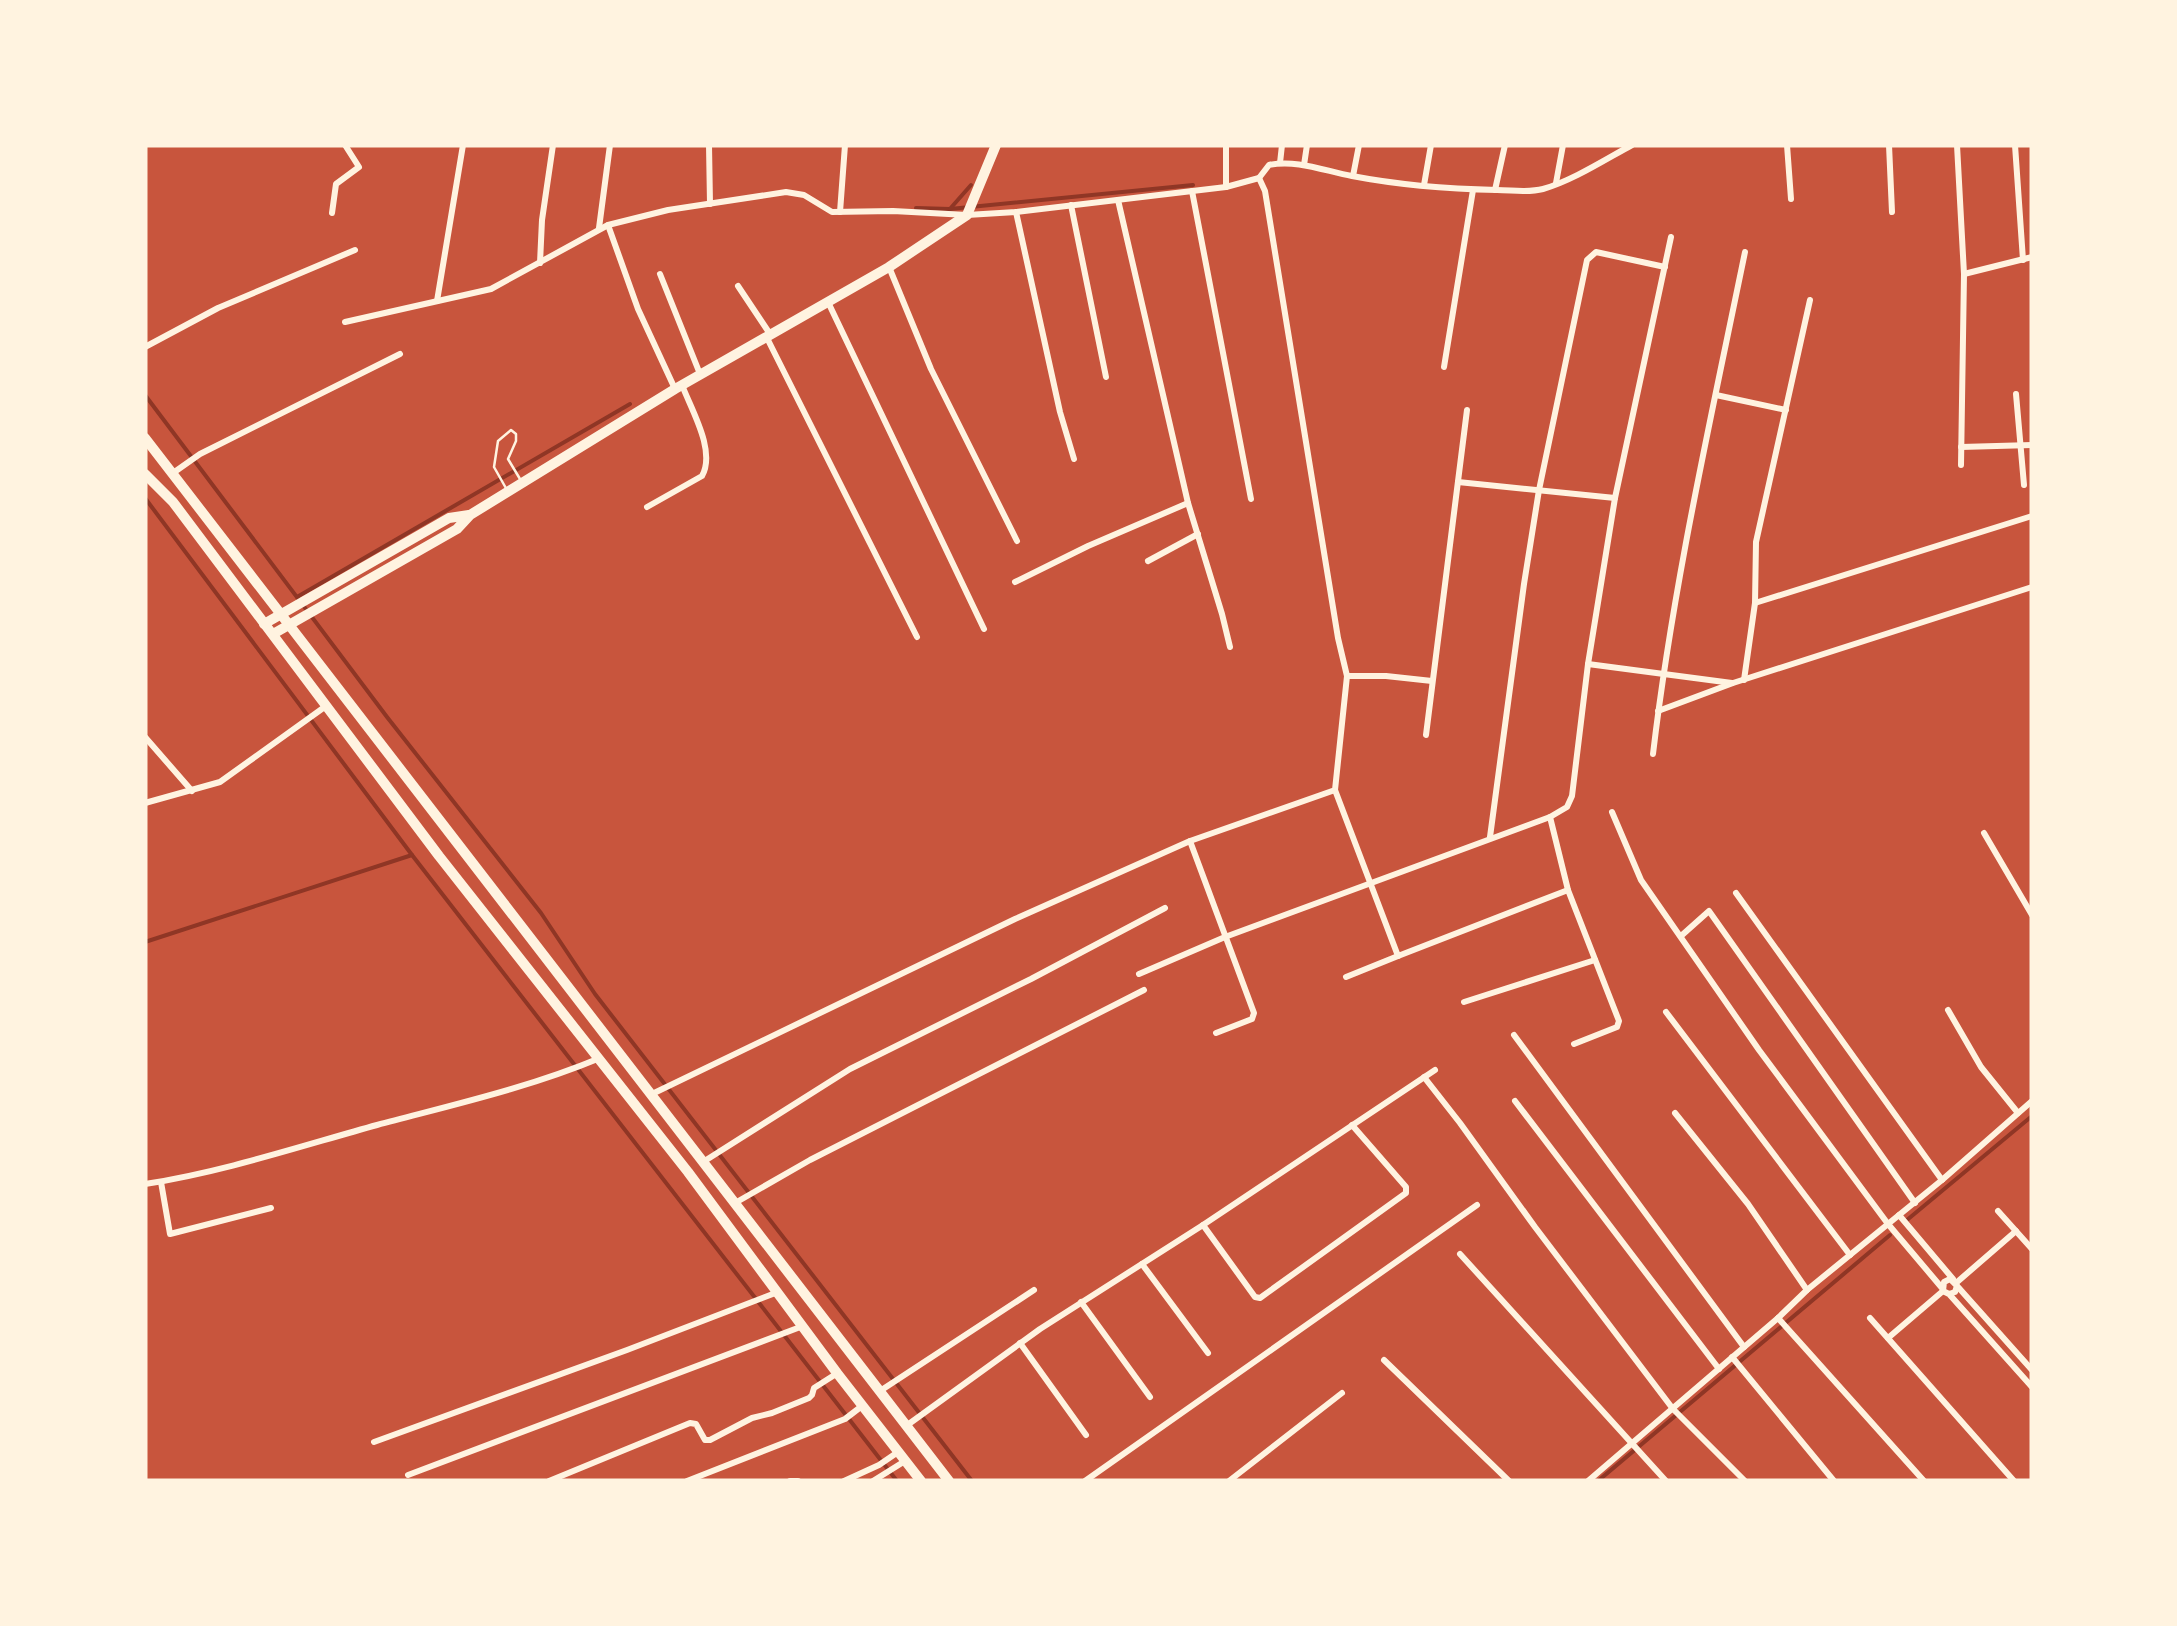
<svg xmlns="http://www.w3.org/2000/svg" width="2177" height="1626" font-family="Poppins,sans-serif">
  <rect width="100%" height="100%" fill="#c8553d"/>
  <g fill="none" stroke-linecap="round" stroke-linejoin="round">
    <!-- stream -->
    <g stroke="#8f3625" stroke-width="4">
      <polyline points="916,208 950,209 1193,185"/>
      <polyline points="949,210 971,185"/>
      <polyline points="145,395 387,717 541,913 595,994 972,1481"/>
      <polyline points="145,498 412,855 897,1481"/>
      <polyline points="297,597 630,404"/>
      <polyline points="145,942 412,855"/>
      <polyline points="1907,1220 2032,1116"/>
      <polyline points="1598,1481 1890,1235"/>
    </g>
    <!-- service -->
    <polyline stroke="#fff3e0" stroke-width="2.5" points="507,490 494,467 498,441 511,430 516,434 516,441 508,459 520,479"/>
    <!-- minor -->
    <g stroke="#fff3e0" stroke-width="6">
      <polyline points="709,145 710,204"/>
      <polyline points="1226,145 1226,187"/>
      <polyline points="1787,145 1791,199"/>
      <polyline points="1889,145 1892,212"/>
      <polyline points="1957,145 1964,274 1961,465"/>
      <polyline points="2015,145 2023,260"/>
      <polyline points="1280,163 1282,145"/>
      <polyline points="1304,165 1307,145"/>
      <polyline points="1353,176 1359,145"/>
      <polyline points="1259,178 1265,191 1338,638 1347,676"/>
      <polyline points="1556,183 1563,145"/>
      <polyline points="1424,185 1431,145"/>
      <polyline points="1495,190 1505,145"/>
      <polyline points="1192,191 1251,499"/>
      <polyline points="1118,200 1188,503 1222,614 1230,647"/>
      <polyline points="1071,205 1106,377"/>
      <polyline points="840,212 845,145"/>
      <polyline points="1016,212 1060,412 1074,459"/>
      <polyline points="332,213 336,184 359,167 345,145"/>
      <polyline points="608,225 638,309 675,389"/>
      <polyline points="599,228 610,145"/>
      <polyline points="540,263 542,220 553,145"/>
      <polyline points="889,267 931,369 1017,541"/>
      <polyline points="660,274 700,374"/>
      <polyline points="1964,274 2032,257"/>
      <polyline points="738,286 770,334"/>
      <polyline points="437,301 463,145"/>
      <polyline points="828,302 984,629"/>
      <path d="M 345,322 L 491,289 L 608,225 L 668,210 L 786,192 L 804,195 L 832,212 L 893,211 L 967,215 L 1016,212 L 1226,187 L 1259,178 L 1269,165 C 1296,159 1325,171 1352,176 C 1399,185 1449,189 1497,190 C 1512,190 1528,193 1543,189 C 1572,181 1606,159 1632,145"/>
      <polyline points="767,338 917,637"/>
      <polyline points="145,347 218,308 355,250"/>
      <polyline points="1444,367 1473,190"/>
      <polyline points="2016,394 2024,485"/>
      <polyline points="1716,395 1786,410"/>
      <polyline points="1961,447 2032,445"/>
      <polyline points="173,473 200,454 400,354"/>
      <polyline points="1458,482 1615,498"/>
      <path d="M 647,507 L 702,476 C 716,451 692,411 682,385"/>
      <polyline points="1148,561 1198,534"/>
      <polyline points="1015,582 1088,546 1188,503"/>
      <polyline points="1755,603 2032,516"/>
      <polyline points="1588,664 1732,683"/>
      <polyline points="1744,680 1755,603 1756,542 1810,300"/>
      <polyline points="1658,711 1733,683 2032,587"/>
      <polyline points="1426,735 1467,410"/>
      <polyline points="145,737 192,791"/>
      <path d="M 1653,754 C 1673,585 1711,418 1745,252"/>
      <polyline points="1335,790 1398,956 1568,890"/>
      <polyline points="145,803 220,782 326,706"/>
      <polyline points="1612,812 1641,880 1759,1050 1888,1224 1942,1288"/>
      <polyline points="1550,817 1568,890 1619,1021 1617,1027 1574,1044"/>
      <polyline points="1984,833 2032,915"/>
      <polyline points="1490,837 1524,584 1539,490 1587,260 1596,252 1665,267"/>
      <polyline points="1190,841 1254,1013 1252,1019 1216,1033"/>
      <polyline points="1736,893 1942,1180"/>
      <polyline points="1681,936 1709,911 1915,1203"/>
      <polyline points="1139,974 1225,937 1550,817 1567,807 1572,796 1588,664 1615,498 1671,237"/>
      <polyline points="1346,977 1398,956"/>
      <polyline points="1464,1002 1595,960"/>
      <polyline points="1948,1010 1981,1067 2018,1113"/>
      <polyline points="1666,1012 1850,1255"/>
      <polyline points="1514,1035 1744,1347"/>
      <polyline points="1424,1077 1460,1123 1535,1227 1673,1409 1745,1481"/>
      <polyline points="652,1094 1015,919 1190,841 1335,790 1347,676 1386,676 1432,681"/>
      <polyline points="1515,1101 1719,1369"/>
      <polyline points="1675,1113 1748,1204 1807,1290"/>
      <polyline points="703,1162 850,1069 1031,979 1165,908"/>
      <polyline points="161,1182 170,1234 271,1208"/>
      <path d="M 145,1184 C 223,1172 301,1146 377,1125 C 452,1105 528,1088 600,1058"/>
      <polyline points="735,1203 810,1160 1144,990"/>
      <polyline points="1998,1211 2032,1249"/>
      <polyline points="1899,1215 1953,1279"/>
      <polyline points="1203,1225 1255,1297 1260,1298 1406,1193 1406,1187 1352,1125"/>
      <polyline points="1460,1254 1666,1481"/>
      <polyline points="1142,1264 1208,1353"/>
      <polyline points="1956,1283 2016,1231"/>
      <polyline points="1958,1287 2032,1370"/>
      <polyline points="1949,1294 1955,1292 1957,1286 1950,1279 1944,1282 1943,1291 1949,1294 2032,1387"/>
      <polyline points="1081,1302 1150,1397"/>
      <polyline points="1778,1318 1924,1481"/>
      <polyline points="1870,1318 2014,1481"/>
      <polyline points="1888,1338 1943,1291"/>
      <polyline points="1020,1343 1086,1435"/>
      <polyline points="1732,1357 1834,1481"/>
      <polyline points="1384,1360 1509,1481"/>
      <polyline points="880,1391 1034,1290"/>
      <polyline points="906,1426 1040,1329 1203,1225 1435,1070"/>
      <polyline points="374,1442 627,1350 778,1292"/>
      <polyline points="408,1475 803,1326"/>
      <polyline points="549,1481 690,1423 696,1424 705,1440 710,1440 752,1418 772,1413 809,1398 812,1395 814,1388 836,1374"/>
      <polyline points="687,1481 845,1419 862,1406"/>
      <polyline points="790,1481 798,1481"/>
      <polyline points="844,1481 879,1465 898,1452"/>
      <polyline points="873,1481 905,1461"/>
      <polyline points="1085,1481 1477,1205"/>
      <polyline points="1229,1481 1342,1393"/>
      <polyline points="1588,1481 1778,1318 1807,1290 1942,1180 2032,1101"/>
    </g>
    <!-- primary -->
    <g stroke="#fff3e0" stroke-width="10">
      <polyline points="264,624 449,518 469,515"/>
      <polyline points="273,634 457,529 470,515 675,389 889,267 967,215 996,145"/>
    </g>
    <!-- trunk -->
    <g stroke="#fff3e0" stroke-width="10">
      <polyline points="145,438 949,1481"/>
      <polyline points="145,474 173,502 439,856 688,1172 837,1373 921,1481"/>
    </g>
  </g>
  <!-- border -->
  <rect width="2177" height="1626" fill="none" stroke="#fff3e0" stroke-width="295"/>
</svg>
